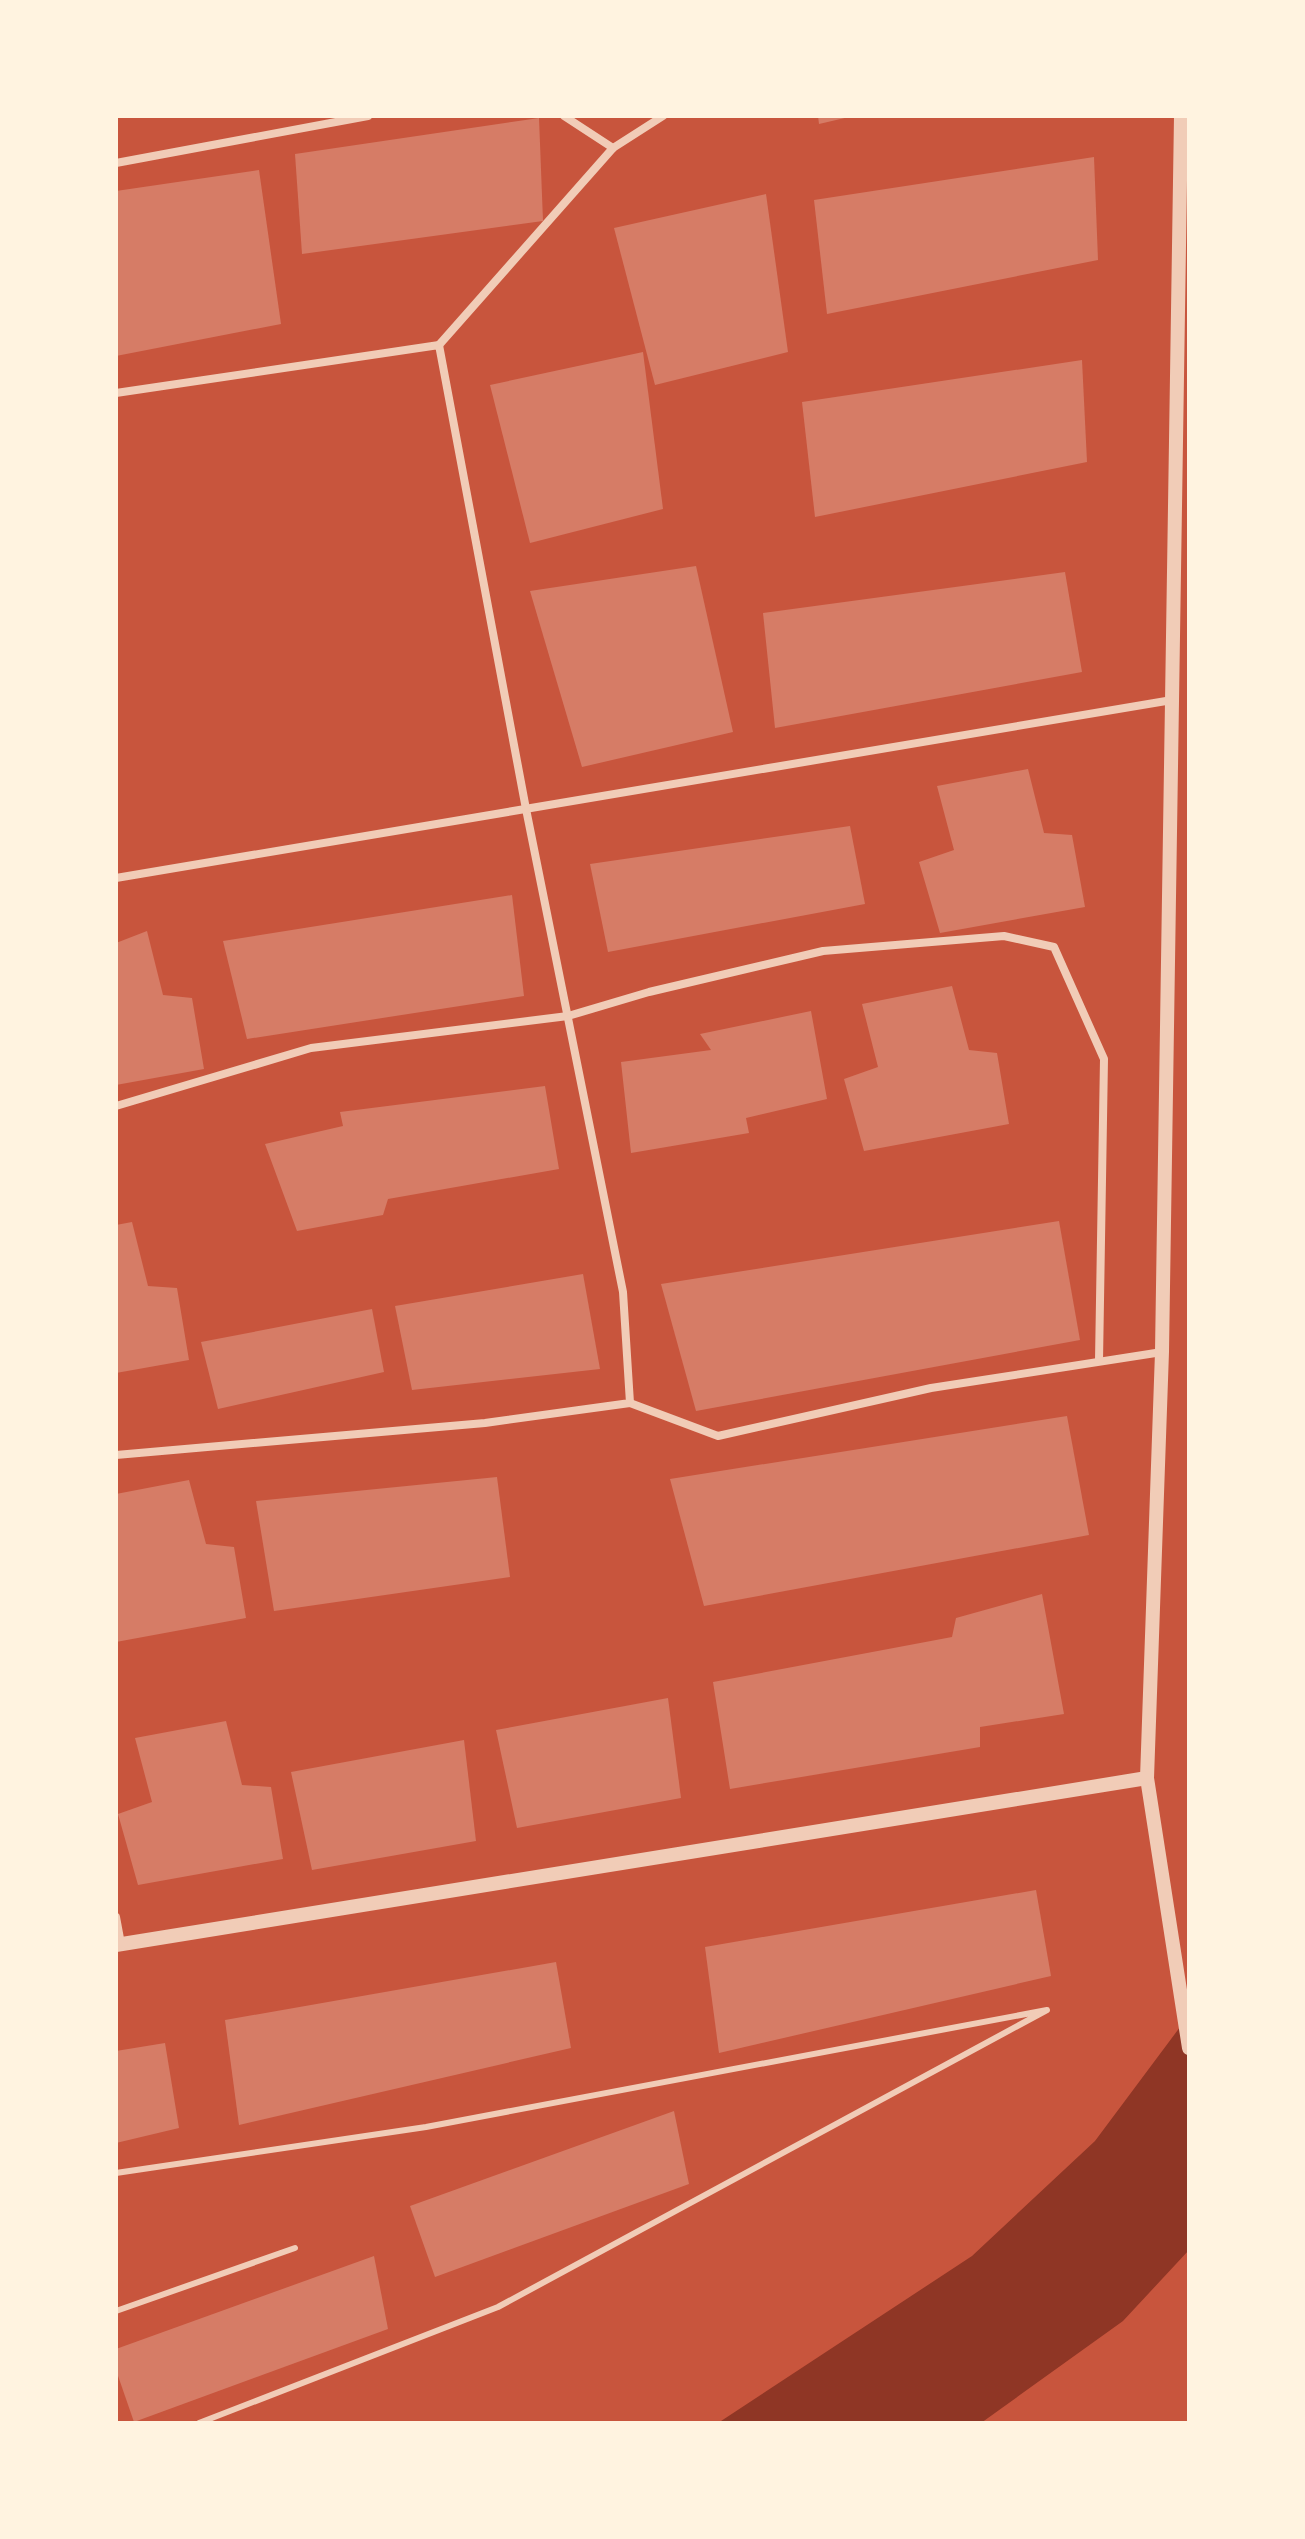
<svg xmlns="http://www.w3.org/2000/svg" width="1305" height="2539" font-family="'Golos Text',sans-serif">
  <rect width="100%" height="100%" fill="#c8553d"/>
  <!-- water -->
  <polygon fill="#8f3625" points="1189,2015 1189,2250 1123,2321 981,2423 718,2423 972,2256 1095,2141"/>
  <!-- building -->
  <g fill="#d67c66">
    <polygon points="818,116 849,116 849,117 819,124"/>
    <polygon points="539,118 543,221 302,254 295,154"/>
    <polygon points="1094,157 1098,260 827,314 814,200"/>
    <polygon points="259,170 281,324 116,356 116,191"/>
    <polygon points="766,194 788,352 655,385 614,228"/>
    <polygon points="643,352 663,509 530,543 490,385"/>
    <polygon points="1082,360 1087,462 815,517 802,402"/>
    <polygon points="696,566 733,732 582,767 530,591"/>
    <polygon points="1065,572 1082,672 775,728 763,613"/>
    <polygon points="1028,769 1044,833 1072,835 1085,907 940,933 919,862 954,850 937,786"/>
    <polygon points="850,826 865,904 608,952 590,864"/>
    <polygon points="512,895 524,996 247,1039 223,941"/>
    <polygon points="147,931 163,995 192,998 204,1069 116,1085 116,943"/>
    <polygon points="952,986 969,1050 997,1053 1009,1124 864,1151 844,1079 878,1067 862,1004"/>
    <polygon points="811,1011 827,1099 746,1118 749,1133 631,1153 621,1062 711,1050 700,1034"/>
    <polygon points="545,1086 559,1169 388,1199 383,1215 297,1231 265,1144 343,1126 340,1112"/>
    <polygon points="1059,1221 1080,1340 696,1411 661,1284"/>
    <polygon points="132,1222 148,1286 177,1288 189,1360 116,1373 116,1225"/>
    <polygon points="583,1274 600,1369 412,1390 395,1306"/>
    <polygon points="372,1309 384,1372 218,1409 201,1342"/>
    <polygon points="1067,1416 1089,1535 704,1606 670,1479"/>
    <polygon points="497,1477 510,1577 274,1611 256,1501"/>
    <polygon points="189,1480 206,1544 234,1547 246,1618 116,1642 116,1494"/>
    <polygon points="1042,1594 1064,1714 980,1727 980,1747 730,1789 713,1682 952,1637 956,1618"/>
    <polygon points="668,1698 681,1798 517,1828 496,1730"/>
    <polygon points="226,1721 242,1785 271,1787 283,1859 138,1885 118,1814 152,1802 135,1738"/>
    <polygon points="464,1740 476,1841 312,1870 291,1772"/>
    <polygon points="1036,1890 1051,1976 719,2053 705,1947"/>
    <polygon points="556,1962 571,2048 239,2125 225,2020"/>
    <polygon points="165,2043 179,2128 116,2143 116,2051"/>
    <polygon points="674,2111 689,2184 435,2277 410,2206"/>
    <polygon points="374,2256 388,2329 134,2422 116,2370 116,2349"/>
  </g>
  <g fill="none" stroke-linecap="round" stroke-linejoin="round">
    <!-- service -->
    <g stroke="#f1ccb7" stroke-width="6">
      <polyline points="116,2173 426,2127 1047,2010 498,2307 199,2423"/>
      <polyline points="116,2311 295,2248"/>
    </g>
    <!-- minor -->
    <g stroke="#f1ccb7" stroke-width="8">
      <polyline points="564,116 613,148"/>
      <polyline points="116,163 368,116"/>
      <polyline points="439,345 613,148 663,116"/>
      <polyline points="116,393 439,345 526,809 623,1292 630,1403 485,1423 116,1455"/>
      <polyline points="116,878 1172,700"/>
      <polyline points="116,1106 311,1048 568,1016 649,992 823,951 1004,936 1054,947 1104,1059 1099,1361"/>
      <polyline points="630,1403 718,1436 931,1388 1162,1352"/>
      <polyline points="116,1917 121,1944"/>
    </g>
    <!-- tertiary -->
    <g stroke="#f1ccb7" stroke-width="14">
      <polyline points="1181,116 1162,1352 1147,1778 1189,2048"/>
      <polyline points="116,1945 1147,1778"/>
    </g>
  </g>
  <!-- border -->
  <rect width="1305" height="2539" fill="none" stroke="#fff3e0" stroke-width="236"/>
</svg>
